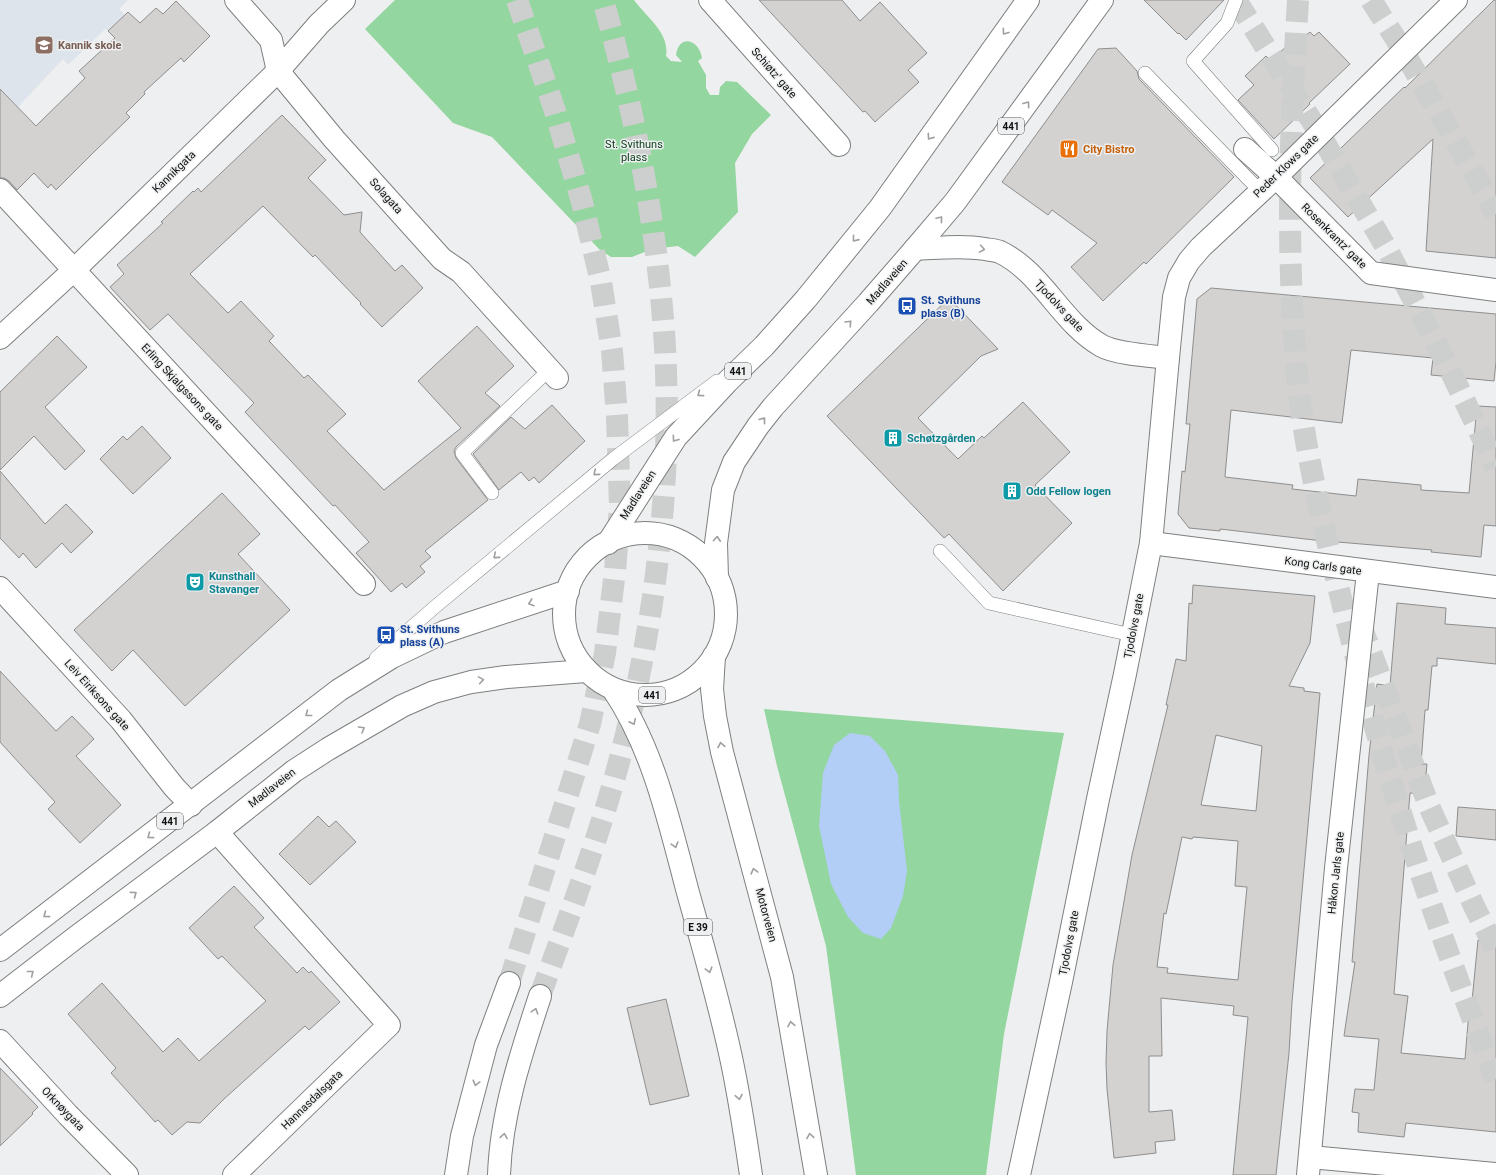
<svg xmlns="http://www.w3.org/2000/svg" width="1496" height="1175" font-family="Roboto,sans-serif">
  <rect width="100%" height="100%" fill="#eeeff0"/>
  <!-- built -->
  <polygon fill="#dde4eb" points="0,0 128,0 119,9 125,15 108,31 105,29 68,65 63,59 18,107 0,89"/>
  <!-- green -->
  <g fill="#93d69f">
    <path d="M 395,0 L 634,0 C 647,18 670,33 666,56 L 671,61 L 682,62 L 676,55 C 679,34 699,39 702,58 L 698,61 L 706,75 L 706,88 L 710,95 L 719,95 L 720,87 L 726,81 L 737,82 L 771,115 L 752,134 L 735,163 L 738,212 L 695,257 L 678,246 L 652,249 L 632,257 L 611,257 L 599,249 L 492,137 L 453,123 L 365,29 Z"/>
    <polygon points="764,709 1064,733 1004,1034 986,1175 856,1175 826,946 777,766"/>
  </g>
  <!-- water -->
  <polygon fill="#b3cef6" points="850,733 870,736 885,751 898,775 899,801 907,871 903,896 891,928 881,939 863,933 848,917 831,884 819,826 823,773 834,745"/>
  <!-- building -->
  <g fill="#d3d2d1" stroke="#8f8e8e" fill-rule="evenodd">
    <polygon points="759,0 842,0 860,21 880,2 927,53 908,70 919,82 875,122 865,111 863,112"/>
    <polygon points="1144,0 1224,0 1186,40 1179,33 1178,34"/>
    <polygon points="1494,0 1496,0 1496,258 1426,251 1433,139 1348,217 1310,178 1404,87 1405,88"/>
    <polygon points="176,1 210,36 184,62 181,58 144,92 145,94 126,113 130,117 94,152 56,190 51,184 48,188 34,173 17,190 9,181 4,178 0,178 0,89 36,126 85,78 79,71 115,38 108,31 128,12 140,23 156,8 163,14"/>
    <polygon points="1310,32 1314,36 1319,32 1350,64 1309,103 1310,104 1274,139 1238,100 1254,85 1245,76 1266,56 1271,61 1296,37 1299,41"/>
    <polygon points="1116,48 1137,71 1139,79 1234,177 1146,264 1144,262 1103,301 1071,267 1097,243 1052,210 1048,215 1002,182 1098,49"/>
    <polygon points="282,115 326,160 308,178 344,215 362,212 360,232 395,271 402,265 423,288 382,327 360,304 361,303 315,255 313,257 263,206 190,274 228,313 241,301 274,336 269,341 304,378 308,375 346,414 327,431 384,490 461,428 418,381 477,326 514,366 485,393 500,406 456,447 454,451 456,458 488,500 425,551 431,557 420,566 425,572 406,588 402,583 391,592 356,553 369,542 335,505 333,506 245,412 254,403 168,314 150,330 110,287 124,274 117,265 163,223 161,222 193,191 194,192 198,188 201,192"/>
    <polygon points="1211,288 1496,314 1496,362 1494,381 1431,375 1433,358 1351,350 1342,423 1231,410 1225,476 1225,477 1293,485 1292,489 1356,496 1358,479 1421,485 1421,490 1469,493 1477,406 1496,407 1496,526 1484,525 1481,557 1431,552 1432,550 1314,540 1220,529 1220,531 1189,528 1178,514 1182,471 1185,472 1190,424 1186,424 1197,299"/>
    <polygon points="949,298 998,349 981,356 918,418 958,459 982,436 984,438 1023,402 1070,452 1035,485 1072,523 1003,591 949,534 944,538 827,416"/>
    <polygon points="57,336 87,367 45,407 85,451 65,470 34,436 0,470 0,392"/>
    <polygon points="552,405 585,441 539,483 534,477 529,481 521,472 499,490 473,454 511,417 525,429"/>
    <polygon points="142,426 171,458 133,494 100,459 123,436 127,440"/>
    <polygon points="0,471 45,524 66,504 93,532 71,553 62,543 36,568 23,553 19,558 0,538"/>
    <polygon points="222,493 260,534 238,554 290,610 185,706 133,650 112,671 74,630"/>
    <path d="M 1193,585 L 1315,596 L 1310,643 L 1289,686 L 1304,688 L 1304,691 L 1320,693 L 1292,1002 L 1289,1053 L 1276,1175 L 1233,1175 L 1248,1017 L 1233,1015 L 1234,1006 L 1161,998 L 1162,1056 L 1149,1056 L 1149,1112 L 1172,1110 L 1175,1140 L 1155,1142 L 1156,1153 L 1114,1158 L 1107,1089 L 1106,1063 L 1107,1031 L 1113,965 L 1132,855 L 1168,705 L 1166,705 L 1176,659 L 1186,661 L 1189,603 L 1192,604 ZM 1216,735 L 1262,746 L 1256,811 L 1201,805 ZM 1182,837 L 1192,839 L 1193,837 L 1238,841 L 1235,886 L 1247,887 L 1238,980 L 1167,973 L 1168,968 L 1157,967 L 1164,913 L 1166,914 Z"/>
    <polygon points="1397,603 1446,608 1445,624 1496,628 1496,664 1437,658 1437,666 1432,666 1428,710 1425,710 1421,764 1427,764 1424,794 1410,793 1394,994 1408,996 1401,1053 1465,1059 1469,1011 1471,1011 1478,940 1496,941 1496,1132 1406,1123 1404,1137 1358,1132 1359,1113 1352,1112 1355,1089 1374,1090 1379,1039 1344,1036 1355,962 1352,962 1369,755 1377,684 1390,686"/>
    <polygon points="0,671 56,731 72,716 94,739 76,756 121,805 80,843 48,809 55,802 0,742"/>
    <polygon points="1458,807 1496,810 1496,840 1456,836"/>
    <polygon points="318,816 329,827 336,821 356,842 310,885 279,854"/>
    <polygon points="234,886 264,918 254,927 297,973 303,967 309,973 311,971 340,1002 309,1030 305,1026 224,1099 200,1123 187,1122 172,1135 158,1120 155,1122 111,1073 116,1068 68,1014 102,983 163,1052 178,1038 199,1061 266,1001 222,956 218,959 189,928"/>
    <polygon points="666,999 689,1096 650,1105 627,1008"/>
    <polygon points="0,1068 38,1107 32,1113 33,1114 0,1146"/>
  </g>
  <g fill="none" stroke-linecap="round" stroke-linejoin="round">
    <!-- highway-tunnel -->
    <g stroke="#cdcece" stroke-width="22" stroke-dasharray="22 11" stroke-linecap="butt">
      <polyline points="1236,0 1315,126 1387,249 1452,374 1496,467"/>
      <path d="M 1298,0 C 1290,128 1285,256 1298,384 C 1305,452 1322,520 1338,586 C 1378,754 1432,918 1496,1079"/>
      <polyline points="1371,0 1401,47 1487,196 1496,214"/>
      <polyline points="1360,623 1429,806 1474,906 1496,950"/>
      <polyline points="509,983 590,724 605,653 615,571 620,507 617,416 612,351 601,282 582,202 555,111 517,0"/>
      <path d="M 540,996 C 571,910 605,823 626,734 C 657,608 672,477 665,347 C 658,230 635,113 603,0"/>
    </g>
    <defs>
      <g id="lane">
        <polyline points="1236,0 1227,23 1193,61 1272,150"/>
        <polyline points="1145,73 1260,191"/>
        <polyline points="492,493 462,453 549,370"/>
        <polyline points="940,551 989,603 1132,635"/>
        <polyline points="376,658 436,606 613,459 717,381"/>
      </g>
      <g id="street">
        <polyline points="236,0 271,40 278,71 334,139 442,259 461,272 557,378"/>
        <polyline points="710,0 839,145"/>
        <polyline points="1245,149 1276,177 1371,273 1496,290"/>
        <polyline points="0,190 364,584"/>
        <path d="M 915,249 C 939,248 962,245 985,249 C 990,250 995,250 1000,252 C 1042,272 1062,324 1102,346 C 1117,354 1151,356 1168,358"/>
        <polyline points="0,338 74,270 278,71 319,24 344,0"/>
        <polyline points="1151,543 1496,587"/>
        <polyline points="0,588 121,720 174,787 191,805"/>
        <polyline points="217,832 389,1025 234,1175"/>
        <polyline points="0,1041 68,1115 127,1175"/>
        <polyline points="1310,1157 1496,1174"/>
        <polyline points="1019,1175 1061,982 1098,799 1125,674 1151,543 1168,358 1174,297 1179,278 1189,261 1201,247 1276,177 1456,0"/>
        <polyline points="1308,1175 1336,868 1368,572"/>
      </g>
      <g id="primary">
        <circle cx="645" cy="614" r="81"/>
        <polyline points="608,543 676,437 727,382 764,346 806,299 880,208 1028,0"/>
        <polyline points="717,578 716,543 723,490 734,462 758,426 773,407 868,303 915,249 955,202 1102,0"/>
        <polyline points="0,950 339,690 392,657 444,632 568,591"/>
        <polyline points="0,996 75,938 217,832 294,771 328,749 402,706 434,692 471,682 506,677 586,671"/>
      </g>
      <g id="highway">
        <polyline points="714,656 712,689 715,716 722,752 782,977 816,1175"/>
        <path d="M 613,689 C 653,748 669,821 687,889 C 702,943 718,998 730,1053 C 739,1093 745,1134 751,1175"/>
        <polyline points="456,1175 462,1136 486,1045 509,983"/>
        <path d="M 499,1175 C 501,1114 521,1054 540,996"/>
      </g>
    </defs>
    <!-- lane casing -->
    <use href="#lane" stroke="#7e7f7f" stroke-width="14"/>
    <!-- street casing -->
    <use href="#street" stroke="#7e7f7f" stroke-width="24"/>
    <!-- primary casing -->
    <use href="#primary" stroke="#7e7f7f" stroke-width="24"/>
    <!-- highway casing -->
    <use href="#highway" stroke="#7e7f7f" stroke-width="24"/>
    <!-- lane -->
    <use href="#lane" stroke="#fff" stroke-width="13"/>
    <!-- street -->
    <use href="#street" stroke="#fff" stroke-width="22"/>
    <!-- primary -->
    <use href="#primary" stroke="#fff" stroke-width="22"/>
    <!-- highway -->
    <use href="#highway" stroke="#fff" stroke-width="22"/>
  </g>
  <!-- one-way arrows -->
  <defs><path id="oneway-chevron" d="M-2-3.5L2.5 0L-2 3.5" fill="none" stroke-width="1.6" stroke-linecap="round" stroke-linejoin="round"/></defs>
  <g stroke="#9f9f9f">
    <use href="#oneway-chevron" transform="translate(1005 32) rotate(126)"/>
    <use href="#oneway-chevron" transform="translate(1027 104) rotate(-54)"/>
    <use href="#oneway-chevron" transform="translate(930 137) rotate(125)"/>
    <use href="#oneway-chevron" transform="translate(940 219) rotate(-50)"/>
    <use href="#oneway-chevron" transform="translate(855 239) rotate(129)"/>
    <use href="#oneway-chevron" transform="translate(982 249) rotate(10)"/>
    <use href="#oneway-chevron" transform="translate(849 323) rotate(-47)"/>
    <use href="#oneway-chevron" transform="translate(700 394) rotate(143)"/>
    <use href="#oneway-chevron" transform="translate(763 420) rotate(-52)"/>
    <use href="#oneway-chevron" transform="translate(675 439) rotate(126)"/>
    <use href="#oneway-chevron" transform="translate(596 473) rotate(140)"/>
    <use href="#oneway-chevron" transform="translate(717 539) rotate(-86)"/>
    <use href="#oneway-chevron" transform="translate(496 556) rotate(140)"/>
    <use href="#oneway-chevron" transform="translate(531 603) rotate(161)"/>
    <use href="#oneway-chevron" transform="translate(481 680) rotate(-9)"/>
    <use href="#oneway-chevron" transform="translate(308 714) rotate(142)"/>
    <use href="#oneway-chevron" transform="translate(633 722) rotate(64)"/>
    <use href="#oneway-chevron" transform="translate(362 729) rotate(-30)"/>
    <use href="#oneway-chevron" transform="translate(721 745) rotate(-101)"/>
    <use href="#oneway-chevron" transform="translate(150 836) rotate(143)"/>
    <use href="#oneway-chevron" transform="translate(675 845) rotate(74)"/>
    <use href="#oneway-chevron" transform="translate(754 871) rotate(-105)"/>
    <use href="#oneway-chevron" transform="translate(134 894) rotate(-37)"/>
    <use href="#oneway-chevron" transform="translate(46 915) rotate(143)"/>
    <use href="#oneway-chevron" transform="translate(709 970) rotate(75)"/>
    <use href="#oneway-chevron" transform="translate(31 973) rotate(-38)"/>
    <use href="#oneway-chevron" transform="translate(535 1011) rotate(-72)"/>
    <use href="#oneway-chevron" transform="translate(791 1024) rotate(-100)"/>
    <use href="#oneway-chevron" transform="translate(476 1083) rotate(105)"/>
    <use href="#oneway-chevron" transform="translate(739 1097) rotate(79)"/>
    <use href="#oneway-chevron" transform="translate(504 1136) rotate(-81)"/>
    <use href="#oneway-chevron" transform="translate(810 1136) rotate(-99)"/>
  </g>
  <!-- icons -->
  <defs>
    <symbol id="school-square" viewBox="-11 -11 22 22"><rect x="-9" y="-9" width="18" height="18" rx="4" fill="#8d6e63" stroke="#eeeff0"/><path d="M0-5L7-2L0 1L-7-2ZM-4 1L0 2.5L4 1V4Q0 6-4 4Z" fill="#fff"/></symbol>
    <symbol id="restaurant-square" viewBox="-11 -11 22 22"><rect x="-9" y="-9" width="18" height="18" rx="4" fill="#e8710a" stroke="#eeeff0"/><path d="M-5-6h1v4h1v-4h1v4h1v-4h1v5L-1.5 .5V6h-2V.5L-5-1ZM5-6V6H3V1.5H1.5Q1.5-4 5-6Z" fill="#fff"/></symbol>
    <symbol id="bus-square" viewBox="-11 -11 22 22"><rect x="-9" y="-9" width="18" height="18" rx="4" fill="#1a4fb4" stroke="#eeeff0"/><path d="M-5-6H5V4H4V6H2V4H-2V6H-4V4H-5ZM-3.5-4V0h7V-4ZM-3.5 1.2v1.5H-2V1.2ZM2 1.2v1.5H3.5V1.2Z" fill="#fff"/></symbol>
    <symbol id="building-square" viewBox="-11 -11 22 22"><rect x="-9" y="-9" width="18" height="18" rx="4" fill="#0f9aa8" stroke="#eeeff0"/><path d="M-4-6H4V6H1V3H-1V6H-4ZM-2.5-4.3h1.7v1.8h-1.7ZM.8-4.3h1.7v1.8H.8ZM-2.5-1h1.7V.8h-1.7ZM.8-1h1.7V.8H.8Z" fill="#fff"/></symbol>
    <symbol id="theatre-square" viewBox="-11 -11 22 22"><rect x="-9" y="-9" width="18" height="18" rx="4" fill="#0f9aa8" stroke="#eeeff0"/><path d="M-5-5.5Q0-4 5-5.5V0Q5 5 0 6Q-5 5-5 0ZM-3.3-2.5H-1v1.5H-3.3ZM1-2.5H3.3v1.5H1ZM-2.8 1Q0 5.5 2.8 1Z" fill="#fff"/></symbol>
  </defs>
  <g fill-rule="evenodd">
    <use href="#school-square" x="33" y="34" width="22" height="22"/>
    <use href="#restaurant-square" x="1058" y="138" width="22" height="22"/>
    <use href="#bus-square" x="896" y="295" width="22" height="22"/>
    <use href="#building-square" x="882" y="427" width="22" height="22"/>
    <use href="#building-square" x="1001" y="480" width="22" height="22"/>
    <use href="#theatre-square" x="184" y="571" width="22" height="22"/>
    <use href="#bus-square" x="375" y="624" width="22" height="22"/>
  </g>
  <g text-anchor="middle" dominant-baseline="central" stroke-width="3" stroke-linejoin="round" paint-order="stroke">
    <!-- shield labels -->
    <g fill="#eeeff0" stroke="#535353" stroke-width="1">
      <rect x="998" y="118" width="26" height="16" rx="3"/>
      <rect x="725" y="363" width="26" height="16" rx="3"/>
      <rect x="639" y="687" width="26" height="16" rx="3"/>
      <rect x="157" y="813" width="26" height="16" rx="3"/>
      <rect x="684" y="919" width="28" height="16" rx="3"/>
    </g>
    <g font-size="10" font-weight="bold" fill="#101010">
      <text x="1011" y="126">441</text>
      <text x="738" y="371">441</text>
      <text x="652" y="695">441</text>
      <text x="170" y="821">441</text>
      <text x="698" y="927">E 39</text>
    </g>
    <!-- education labels -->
    <g font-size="11" font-weight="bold" fill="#785e54" stroke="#eeeff0" text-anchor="start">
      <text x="58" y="45">Kannik skole</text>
    </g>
    <!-- street labels -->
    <g font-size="11" fill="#101010" stroke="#eeeff0">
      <text transform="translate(774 73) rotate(49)">Schiøtz' gate</text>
      <text transform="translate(1286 166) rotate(-44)">Peder Klows gate</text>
      <text transform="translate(174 172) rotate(-44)">Kannikgata</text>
      <text transform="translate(386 196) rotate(48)">Solagata</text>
      <text transform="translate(1334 236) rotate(45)">Rosenkrantz' gate</text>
      <text transform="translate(887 282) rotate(-49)">Madlaveien</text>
      <text transform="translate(1059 306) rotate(47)">Tjodolvs gate</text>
      <text transform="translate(182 387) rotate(47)">Erling Skjalgssons gate</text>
      <text transform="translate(638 495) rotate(-57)">Madlaveien</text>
      <text transform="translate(1323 566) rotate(8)">Kong Carls gate</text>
      <text transform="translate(1134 626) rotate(-79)">Tjodolvs gate</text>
      <text transform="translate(97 695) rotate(48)">Leiv Eiriksons gate</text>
      <text transform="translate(272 788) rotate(-38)">Madlaveien</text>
      <text transform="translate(1336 873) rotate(-84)">Håkon Jarls gate</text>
      <text transform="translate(766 915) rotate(75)">Motorveien</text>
      <text transform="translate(1069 943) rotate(-79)">Tjodolvs gate</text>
      <text transform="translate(312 1100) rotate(-44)">Hannasdalsgata</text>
      <text transform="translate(63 1109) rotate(46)">Orknøygata</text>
    </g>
    <!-- park labels -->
    <g font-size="11" fill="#0d401c" stroke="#eeeff0">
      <text x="634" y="144">St. Svithuns<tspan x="634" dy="13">plass</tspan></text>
    </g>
    <!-- food labels -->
    <g font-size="11" font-weight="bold" fill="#c56008" stroke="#eeeff0" text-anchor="start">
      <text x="1083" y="149">City Bistro</text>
    </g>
    <!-- transit labels -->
    <g font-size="11" font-weight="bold" fill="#164399" stroke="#eeeff0" text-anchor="start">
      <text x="921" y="300">St. Svithuns<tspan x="921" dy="13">plass (B)</tspan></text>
      <text x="400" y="629">St. Svithuns<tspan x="400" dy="13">plass (A)</tspan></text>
    </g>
    <!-- culture labels -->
    <g font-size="11" font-weight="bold" fill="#0d838f" stroke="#eeeff0" text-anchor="start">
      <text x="907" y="438">Schøtzgården</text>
      <text x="1026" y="491">Odd Fellow logen</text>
      <text x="209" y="576">Kunsthall<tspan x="209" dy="13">Stavanger</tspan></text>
    </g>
  </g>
</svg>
